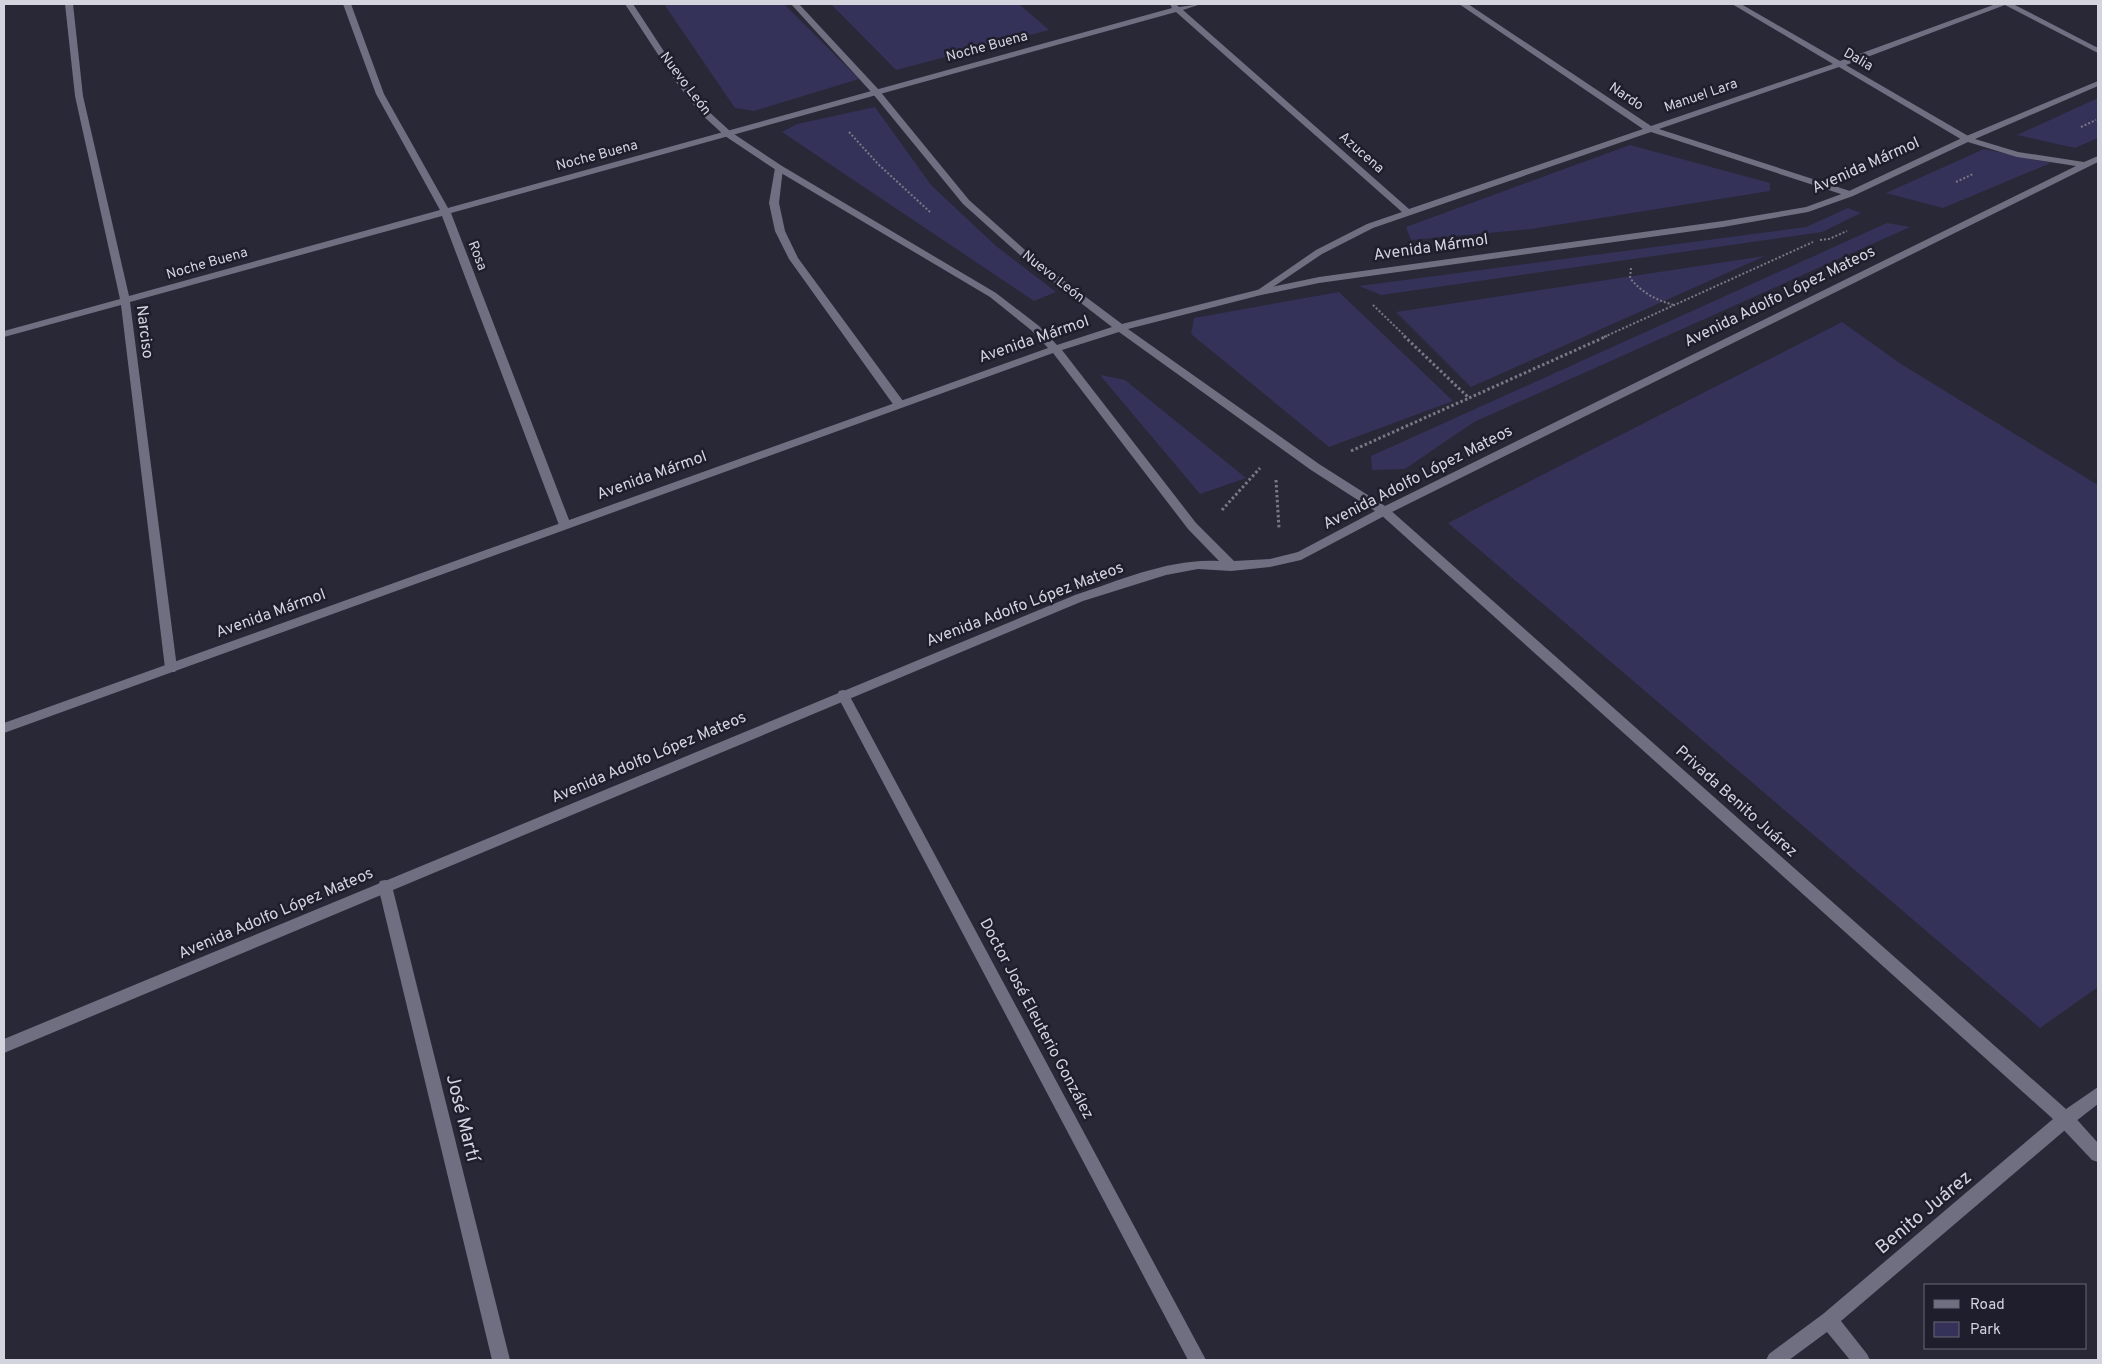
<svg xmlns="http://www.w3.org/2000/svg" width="2102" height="1364" font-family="Overpass,sans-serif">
  <rect width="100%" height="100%" fill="#282837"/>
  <!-- green -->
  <g fill="#353259">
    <polygon points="664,4 784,4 859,79 754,111 735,108"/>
    <polygon points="831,4 1019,4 1049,30 896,70"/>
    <polygon points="2098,98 2098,138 2075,148 2017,135"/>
    <polygon points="875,107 931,185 996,246 1056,292 1034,301 782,132 797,124"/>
    <polygon points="1630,145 1770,183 1770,191 1531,229 1411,240 1406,227"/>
    <polygon points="1984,149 2051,163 1943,208 1886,193"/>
    <polygon points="1848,208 1861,213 1822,232 1381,295 1359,286 1806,227"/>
    <polygon points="1887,223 1910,227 1474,422 1405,469 1372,470 1371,456"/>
    <polygon points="1765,256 1471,387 1396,312"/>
    <polygon points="1339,292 1453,401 1329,447 1191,334 1194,318"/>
    <polygon points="1842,322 1901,364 2098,485 2098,987 2040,1028 1448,523"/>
    <polygon points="1100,375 1125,380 1246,478 1200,494"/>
  </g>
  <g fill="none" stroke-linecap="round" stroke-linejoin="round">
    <!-- path-far1 -->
    <g stroke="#797986" stroke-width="2" stroke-dasharray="2 2" stroke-linecap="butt">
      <polyline points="2081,127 2096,120"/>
      <polyline points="849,132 878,164 930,212"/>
      <polyline points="1956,182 1973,174"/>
      <polyline points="1820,240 1829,239 1847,231"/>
      <path d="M 1631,268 L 1630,278 C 1642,293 1656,300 1674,305"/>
      <polyline points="1373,305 1406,337"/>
      <polyline points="1604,337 1813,242"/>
    </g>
    <!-- path -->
    <g stroke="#797986" stroke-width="3" stroke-dasharray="2.5 2.5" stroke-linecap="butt">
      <polyline points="1404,336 1469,398 1607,336"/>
      <polyline points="1351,451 1469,398"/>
      <polyline points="1276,480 1279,528"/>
      <polyline points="1222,510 1260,468"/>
    </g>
    <!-- service -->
    <polygon fill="#706f82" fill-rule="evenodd" points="2065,1111 2071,1113 2098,1143 2098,1162 2092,1160 2059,1125 2057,1119 2059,1113"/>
    <!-- minor -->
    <g fill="#706f82" fill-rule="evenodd">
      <polygon points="65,4 73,4 83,96 129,296 440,210 376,94 343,4 351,4 384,94 448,208 1172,8 1170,4 1176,4 1179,7 1201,4 1183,10 1409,209 1643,129 1459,4 1468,4 1651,126 1833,64 1732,4 1741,4 1840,61 1996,4 2013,4 2098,48 2098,53 2005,5 1846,65 1970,137 1970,141 1964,141 1839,67 1659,129 1853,192 1853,196 1847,196 1651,132 1373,228 1322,254 1261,295 1258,294 1258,290 1316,250 1367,224 1402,212 1176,12 451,213 571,525 565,529 559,525 442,216 130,302 177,668 175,672 167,672 165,668 121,305 4,337 4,331 120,299 75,96"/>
      <polygon points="779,165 783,168 779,203 785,231 798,258 903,401 904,404 903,407 895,407 789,259 775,231 769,203 775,168"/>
      <polygon points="1384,507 1388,508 2066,1109 2098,1087 2098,1104 2071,1125 1841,1321 1867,1354 1870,1360 1850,1360 1827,1332 1789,1360 1766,1360 1769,1354 1823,1314 2053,1119 1380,514 1378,511 1380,508"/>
      <polygon points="843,690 847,691 1206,1360 1188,1360 839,699 837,695 839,691"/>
      <polygon points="385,880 390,881 392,886 510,1360 492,1360 378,886 380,881"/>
    </g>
    <!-- tertiary -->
    <path fill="#706f82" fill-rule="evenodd" d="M 625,4 L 633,4 L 682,79 L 706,109 L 731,132 L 782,166 L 996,293 L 1039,326 L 1057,345 L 1112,327 L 1029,263 L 963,204 L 873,94 L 791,4 L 799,4 L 879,90 L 969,200 L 1035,259 L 1122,324 L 1261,289 L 1319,277 L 1723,221 L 1806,207 L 1847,192 L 1964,137 L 2098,81 L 2098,86 L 1975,139 L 2018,152 L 2084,162 L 2098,156 L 2098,162 L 1388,514 L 1301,560 L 1270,567 L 1231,571 L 1198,569 L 1166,575 L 1083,601 L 4,1053 L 4,1039 L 1075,595 C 1121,580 1170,558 1219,561 L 1188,529 L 1053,353 L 4,733 L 4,723 L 1048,348 L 1031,330 L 990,297 L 776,170 L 725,136 L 700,113 L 676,82 ZM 1968,142 L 2017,157 L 2076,166 L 1385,506 L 1319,464 L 1128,329 L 1261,295 L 1319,283 L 1723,227 L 1808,212 L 1853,196 ZM 1119,332 L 1311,470 L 1375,511 L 1298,552 L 1270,559 L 1234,561 L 1196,523 L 1062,350 Z"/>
  </g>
  <g text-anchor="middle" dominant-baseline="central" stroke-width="5" stroke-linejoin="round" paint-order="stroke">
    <!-- far-street labels -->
    <g font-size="14" fill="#d4d4df" stroke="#1f1e2d">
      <text transform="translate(987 47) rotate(-15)">Noche Buena</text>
      <text transform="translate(1858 60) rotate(30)">Dalia</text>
      <text transform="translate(685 84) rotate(53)">Nuevo León</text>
      <text transform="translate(1701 96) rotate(-19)">Manuel Lara</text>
      <text transform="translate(1626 97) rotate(34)">Nardo</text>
      <text transform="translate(1361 153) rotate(41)">Azucena</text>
      <text transform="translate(597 156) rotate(-15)">Noche Buena</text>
      <text transform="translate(477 256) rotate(69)">Rosa</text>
      <text transform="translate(207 264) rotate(-16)">Noche Buena</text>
      <text transform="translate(1053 277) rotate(38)">Nuevo León</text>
    </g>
    <!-- street labels -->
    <g font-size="16" fill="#d4d4df" stroke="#1f1e2d">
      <text transform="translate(1866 166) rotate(-24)">Avenida Mármol</text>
      <text transform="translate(1431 248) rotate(-8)">Avenida Mármol</text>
      <text transform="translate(1780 297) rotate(-26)">Avenida Adolfo López Mateos</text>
      <text transform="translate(144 332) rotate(83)">Narciso</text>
      <text transform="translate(1034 340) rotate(-19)">Avenida Mármol</text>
      <text transform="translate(652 476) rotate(-20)">Avenida Mármol</text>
      <text transform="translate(1418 478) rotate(-27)">Avenida Adolfo López Mateos</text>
      <text transform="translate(1025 605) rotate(-21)">Avenida Adolfo López Mateos</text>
      <text transform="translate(271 614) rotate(-20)">Avenida Mármol</text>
      <text transform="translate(649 758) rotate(-23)">Avenida Adolfo López Mateos</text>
      <text transform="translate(1736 802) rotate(42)">Privada Benito Juárez</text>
      <text transform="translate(276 914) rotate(-23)">Avenida Adolfo López Mateos</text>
      <text transform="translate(1036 1019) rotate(62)">Doctor José Eleuterio González</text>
    </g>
    <!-- near-street labels -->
    <g font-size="19" fill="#d4d4df" stroke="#1f1e2d">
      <text transform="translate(462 1118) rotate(76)">José Martí</text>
      <text transform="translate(1924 1213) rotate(-40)">Benito Juárez</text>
    </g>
  </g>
  <!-- border -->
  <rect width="2102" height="1364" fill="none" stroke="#d4d4df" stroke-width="10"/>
  <!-- legend -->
  <rect x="1924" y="1284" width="162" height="65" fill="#1f1e2d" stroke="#676774"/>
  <rect x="1934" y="1300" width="25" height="8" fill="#706f82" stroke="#676774"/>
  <text x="1970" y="1309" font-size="15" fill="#d4d4df">Road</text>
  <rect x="1934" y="1322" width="25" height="15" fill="#353259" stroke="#676774"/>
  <text x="1970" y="1334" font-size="15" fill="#d4d4df">Park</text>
</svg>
